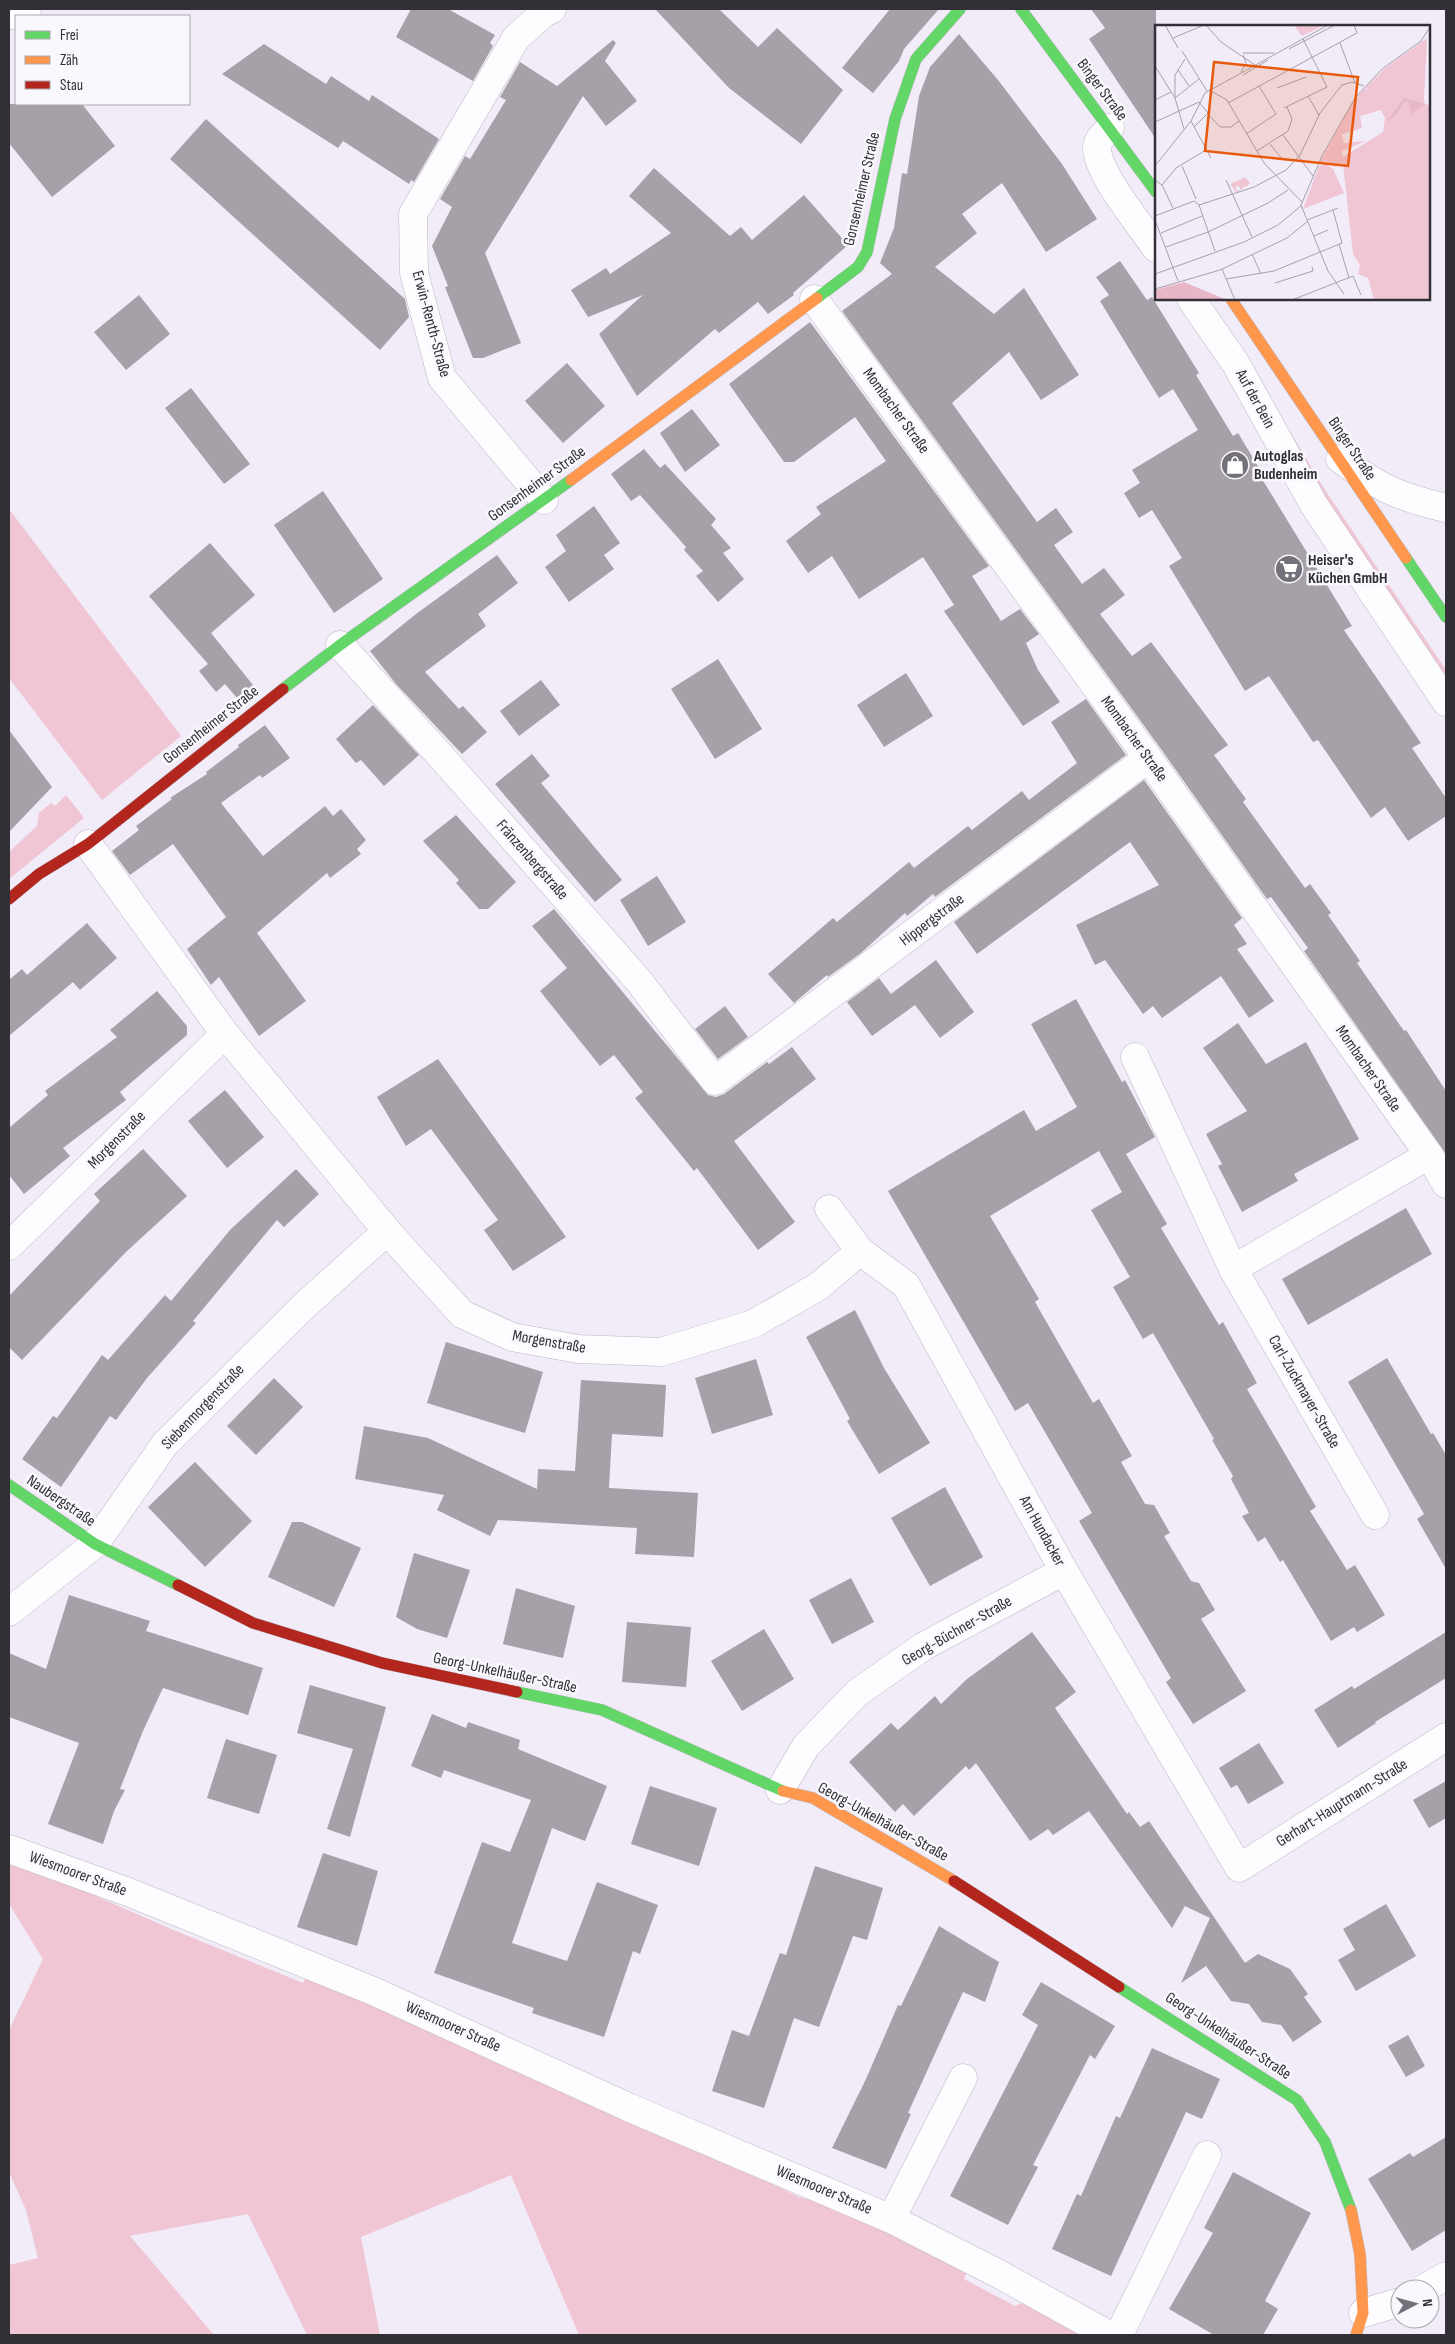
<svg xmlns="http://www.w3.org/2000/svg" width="1455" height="2344" font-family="'Sofia Sans Condensed',sans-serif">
  <rect width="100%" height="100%" fill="#f1ecf8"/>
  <!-- green -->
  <g fill="#f0c5d4">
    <polygon points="1233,336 1325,490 1446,670 1446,686 1363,564"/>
    <polygon points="9,509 181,736 102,800 9,678"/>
    <polygon points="66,795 84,818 9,879 9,852 37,826 39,813 51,803 55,806"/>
    <polygon points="9,1858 171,1929 303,1983 306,1978 368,1999 706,2152 799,2197 837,2207 968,2269 964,2279 1015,2306 1032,2299 1086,2335 579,2335 511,2175 361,2237 380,2335 307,2335 248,2214 130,2236 214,2335 9,2335 9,2265 38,2258 26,2210 9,2172 9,2030 43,1959 9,1904"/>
  </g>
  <!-- building -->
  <g fill="#a6a0a8">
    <polygon points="411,9 448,9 495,35 490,43 493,46 473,81 396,37"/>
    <polygon points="655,9 719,9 758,47 777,28 843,90 801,144 729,88"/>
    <polygon points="890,9 939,9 904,49 899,61 873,93 842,68"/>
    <polygon points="1091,9 1156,9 1156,139 1089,39 1105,28"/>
    <polygon points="959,34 998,80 1062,164 1097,219 1046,252 1002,183 962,214 977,233 935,267 994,314 1024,288 1079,375 1041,400 1009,352 952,403 1037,522 1056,508 1073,532 1054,545 1082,584 1104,568 1125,595 1100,614 1132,656 1151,642 1228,745 1214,755 1246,799 1243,802 1305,888 1310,884 1331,913 1328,915 1360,961 1357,963 1404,1031 1406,1030 1446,1091 1446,1154 1304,951 1308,948 1271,897 1267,899 1161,749 842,311 892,274 880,263 894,228 902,173 907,174 919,96 930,67"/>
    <polygon points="613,40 616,43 605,61 637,101 606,126 583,96 485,253 521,343 483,358 473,358 445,287 448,286 432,246 452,207 440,199 465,156 470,159 506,100 500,97 520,62 557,86"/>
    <polygon points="264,44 326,84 331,76 369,101 372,95 439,139 414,182 411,180 409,184 343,141 338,148 222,74"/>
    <polygon points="9,104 82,104 115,146 52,197 9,143"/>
    <polygon points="206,119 405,299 409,317 380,350 170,159"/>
    <polygon points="654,168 730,236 741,227 752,240 804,195 848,245 793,293 794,295 768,314 758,302 719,333 715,329 637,396 599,334 643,295 588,317 571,290 606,268 610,274 671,233 629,196"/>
    <polygon points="1120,261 1147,300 1152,297 1199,373 1196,375 1233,436 1238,433 1265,478 1262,479 1352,626 1344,630 1421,743 1412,748 1446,798 1446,816 1408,841 1385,807 1371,818 1318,740 1313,742 1269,676 1245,691 1169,566 1182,558 1152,510 1139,518 1124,493 1140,483 1132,470 1198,430 1173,389 1159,398 1100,301 1109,295 1096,277"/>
    <polygon points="139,295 170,334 126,370 94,332"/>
    <polygon points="810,322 989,566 972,576 1001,621 1020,609 1039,634 1026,643 1038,670 1060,702 1023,726 944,611 954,605 923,557 859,599 832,556 808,573 786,541 821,514 816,507 886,461 855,417 794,462 784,462 729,384"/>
    <polygon points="567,363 605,406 563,443 525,401"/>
    <polygon points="191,388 250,464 224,484 165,408"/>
    <polygon points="692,409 720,445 685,472 660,433"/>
    <polygon points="644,449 660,468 665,464 716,519 711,525 731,548 723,553 744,579 718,602 696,576 703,571 684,550 686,547 640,495 631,501 611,474"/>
    <polygon points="323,491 383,579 334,613 274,525"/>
    <polygon points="594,506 620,543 604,555 614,569 569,602 545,567 566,551 556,535"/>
    <polygon points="210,543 255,595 211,633 253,685 237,698 225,684 216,692 199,671 208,664 149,596"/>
    <polygon points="497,555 518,583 478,614 486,626 425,672 459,709 463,706 487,732 462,754 396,684 370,651 416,614"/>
    <polygon points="718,659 762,729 715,759 671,689"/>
    <polygon points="906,673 933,716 884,747 857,705"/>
    <polygon points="541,680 560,705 519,736 500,711"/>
    <polygon points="1086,699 1126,755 935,897 933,894 907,916 905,913 861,953 828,977 827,975 794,1003 768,974 833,918 837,922 909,862 914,868 968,826 972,830 1022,791 1029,800 1077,763 1051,722"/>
    <polygon points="373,705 419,755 384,786 361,760 356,763 336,739"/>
    <polygon points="265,725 290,758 262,778 260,775 221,803 263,856 325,806 333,816 341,809 366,840 357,849 361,854 330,878 327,873 257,933 306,1001 259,1036 219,977 211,985 187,949 226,917 173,844 130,875 112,851 139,830 136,826 172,799 170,798 207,774 206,772 239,747 238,745"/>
    <polygon points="9,730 52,787 9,832"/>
    <polygon points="532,754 550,776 541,783 622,880 595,902 495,784"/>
    <polygon points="1144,780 1242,918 1234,925 1247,944 1237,949 1274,1001 1249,1018 1221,976 1162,1018 1153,1006 1143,1014 1105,960 1095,965 1076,925 1159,885 1130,842 977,954 954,922"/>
    <polygon points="456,815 516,882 488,909 479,909 456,883 459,880 423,841"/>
    <polygon points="657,876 686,922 648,946 620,900"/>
    <polygon points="554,909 708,1095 716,1097 724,1094 767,1062 769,1064 792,1047 816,1079 734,1141 795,1222 758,1250 697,1168 694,1171 635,1098 643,1092 614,1055 600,1066 540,991 567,968 532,926"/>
    <polygon points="87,923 117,958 80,990 73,982 9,1036 9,980 22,969 27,975"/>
    <polygon points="936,960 974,1012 940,1038 915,1005 872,1036 847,1002 879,978 891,994"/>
    <polygon points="157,991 187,1026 187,1035 120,1092 126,1100 63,1148 70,1156 24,1194 9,1175 9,1128 48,1095 45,1091 117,1037 110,1030"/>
    <polygon points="1076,999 1122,1082 1125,1080 1155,1137 1126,1154 1167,1224 1161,1228 1219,1325 1223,1322 1257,1383 1247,1389 1316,1507 1310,1511 1347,1570 1355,1565 1385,1615 1357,1632 1354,1627 1331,1641 1283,1560 1280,1562 1265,1537 1258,1542 1242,1516 1249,1513 1231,1479 1233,1476 1212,1440 1214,1439 1153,1333 1143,1339 1113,1287 1130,1277 1091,1210 1122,1192 1099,1151 990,1216 1039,1299 1035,1302 1093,1403 1099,1399 1132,1456 1121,1462 1145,1504 1154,1505 1170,1533 1164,1536 1191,1581 1199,1583 1215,1610 1201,1619 1246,1691 1193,1724 1166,1682 1171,1678 1079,1521 1092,1513 1028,1403 1015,1411 888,1191 1024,1110 1036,1131 1077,1107 1031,1024"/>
    <polygon points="725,1006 748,1037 718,1059 695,1029"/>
    <polygon points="1238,1023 1266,1064 1306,1042 1359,1139 1294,1174 1298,1181 1242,1212 1218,1166 1222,1164 1206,1134 1247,1111 1203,1048"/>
    <polygon points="438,1059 566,1237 513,1271 484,1230 498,1220 431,1129 406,1146 377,1097"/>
    <polygon points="225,1090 264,1137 227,1168 188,1121"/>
    <polygon points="143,1149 187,1196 126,1252 22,1360 9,1347 9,1296 100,1201 94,1194"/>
    <polygon points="296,1169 319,1194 284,1227 277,1220 193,1321 196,1323 147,1378 116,1420 110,1416 61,1487 22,1459 53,1416 57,1418 102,1355 108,1360 165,1295 171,1301 231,1229"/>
    <polygon points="1406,1208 1432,1254 1308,1325 1282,1279"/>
    <polygon points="855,1310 884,1368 930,1443 879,1474 847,1421 850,1419 806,1337"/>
    <polygon points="446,1342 543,1372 525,1433 427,1403"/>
    <polygon points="1387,1358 1431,1434 1433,1433 1446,1455 1446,1569 1417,1519 1424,1514 1348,1382"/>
    <polygon points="756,1359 773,1415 712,1434 695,1378"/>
    <polygon points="274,1378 303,1407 256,1455 227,1426"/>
    <polygon points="581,1380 666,1385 663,1437 612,1434 609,1488 698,1493 694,1557 635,1554 637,1528 498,1520 490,1536 437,1510 444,1495 355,1479 364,1426 428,1438 537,1489 538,1469 575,1471"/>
    <polygon points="195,1462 252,1521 205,1567 148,1507"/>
    <polygon points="945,1487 983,1557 930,1586 891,1518"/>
    <polygon points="292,1522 302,1522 361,1548 334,1607 268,1577"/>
    <polygon points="414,1553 470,1570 447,1638 417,1629 396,1617"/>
    <polygon points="851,1578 874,1622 832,1644 809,1600"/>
    <polygon points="516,1588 575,1606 563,1658 503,1644"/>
    <polygon points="69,1595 150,1621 146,1631 263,1668 248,1715 163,1688 143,1731 120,1789 125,1790 114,1811 103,1844 48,1824 79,1743 9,1717 9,1653 46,1669"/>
    <polygon points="627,1622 691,1627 686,1687 622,1682"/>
    <polygon points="764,1629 794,1679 742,1711 711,1661"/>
    <polygon points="1032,1632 1076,1692 1055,1708 1127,1814 1129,1812 1140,1827 1149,1821 1245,1963 1258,1954 1290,1969 1308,1994 1304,1997 1322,2022 1293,2042 1281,2025 1262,2022 1249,2004 1231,2001 1206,1966 1181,1983 1210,1918 1185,1906 1172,1928 1089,1811 1053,1835 1048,1829 1030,1841 976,1763 969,1770 966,1766 914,1816 903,1804 895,1812 849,1762 891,1723 898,1730 935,1696 941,1704 967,1679"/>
    <polygon points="1446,1632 1446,1678 1375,1722 1376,1723 1338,1748 1314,1710 1352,1686 1354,1689"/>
    <polygon points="310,1685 386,1707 350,1837 327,1829 353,1749 297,1733"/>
    <polygon points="432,1714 466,1728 468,1722 520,1740 518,1749 607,1786 585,1841 552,1828 512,1943 567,1961 597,1882 658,1905 640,1954 633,1951 604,2037 532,2013 534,2008 434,1973 482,1842 510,1852 531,1800 444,1770 441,1778 411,1766"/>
    <polygon points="226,1739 277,1755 259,1814 207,1798"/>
    <polygon points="1259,1743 1284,1783 1248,1804 1237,1785 1231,1788 1219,1768"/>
    <polygon points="1446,1781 1446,1818 1429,1828 1413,1800"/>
    <polygon points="650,1786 717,1808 699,1866 631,1844"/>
    <polygon points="323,1853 378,1871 357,1946 297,1927"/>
    <polygon points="815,1866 883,1888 867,1940 853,1936 819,2027 794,2018 764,2108 712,2091 732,2030 749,2036 780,1953 786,1955"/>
    <polygon points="1386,1904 1416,1956 1356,1991 1338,1960 1355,1950 1343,1929"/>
    <polygon points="939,1926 999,1962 985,2002 963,1992 908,2113 911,2114 886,2169 832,2148 866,2079 898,2005 901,2006"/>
    <polygon points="1041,1982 1115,2026 1095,2059 1090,2055 1033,2165 1038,2167 1008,2225 950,2196 1038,2025 1022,2015"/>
    <polygon points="1408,2035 1425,2066 1406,2077 1388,2046"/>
    <polygon points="1152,2048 1220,2079 1202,2119 1186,2112 1111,2276 1052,2249 1077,2194 1081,2196 1116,2116 1120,2118"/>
    <polygon points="1446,2137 1446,2230 1412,2251 1368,2179 1410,2153 1413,2157"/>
    <polygon points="1233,2172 1311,2213 1265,2301 1278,2309 1263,2335 1214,2335 1169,2309 1213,2233 1204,2228"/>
  </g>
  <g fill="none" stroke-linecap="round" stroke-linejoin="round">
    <defs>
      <g id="street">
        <polyline points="17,16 27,9"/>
        <path d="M 1110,128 C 1105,133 1098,139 1097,147 C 1096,172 1141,226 1156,248"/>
        <polyline points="814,299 1148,758 1429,1155 1446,1184"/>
        <polyline points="1191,299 1236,364 1314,505 1446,702"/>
        <path d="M 1340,459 C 1380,488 1398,497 1446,508"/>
        <polyline points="544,500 442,378 414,273 413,214 516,38 544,13 552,9"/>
        <polyline points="340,645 446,762 638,980 715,1081 1148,758"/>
        <polyline points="88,844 225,1034 387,1231 462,1314 512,1337 578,1349 661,1352 753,1324 819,1286 860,1251"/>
        <polyline points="1135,1057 1233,1269 1375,1515"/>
        <polyline points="829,1209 860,1251 906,1285 1064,1571 1239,1868 1446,1737"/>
        <polyline points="9,1246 225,1034"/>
        <polyline points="1233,1269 1429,1155"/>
        <polyline points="9,1612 95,1544 165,1444 304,1306 387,1231"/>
        <polyline points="780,1790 806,1746 857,1693 924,1646 1064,1571"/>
        <polyline points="9,1849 128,1892 373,1991 628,2107 891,2219 997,2273 1109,2335"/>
        <polyline points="891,2219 963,2078"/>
        <polyline points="1423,2289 1446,2276"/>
        <polyline points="1363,2313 1400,2302"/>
        <polyline points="1119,2335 1207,2155"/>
      </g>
      <g id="fast">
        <polyline points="1021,9 1156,192"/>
        <polyline points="817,298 858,267 867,252 895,119 916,59 960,9"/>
        <polyline points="1406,558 1446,617"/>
        <polyline points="283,689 340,645 571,480"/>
        <polyline points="9,1485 95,1544 178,1585"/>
        <polyline points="517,1692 602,1710 783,1791"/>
        <polyline points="1119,1987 1297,2100 1325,2142 1351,2210"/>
      </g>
      <g id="slow">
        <polyline points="1231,299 1406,558"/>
        <polyline points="571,480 817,298"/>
        <polyline points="783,1791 813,1798 954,1881"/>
        <polyline points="1351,2210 1360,2254 1363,2313 1356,2335"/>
      </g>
      <g id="jam">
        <polyline points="9,899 39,874 88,844 283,689"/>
        <polyline points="178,1585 253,1623 382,1663 517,1692"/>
        <polyline points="954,1881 1119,1987"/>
      </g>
    </defs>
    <!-- street casing -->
    <use href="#street" stroke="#bcb8c2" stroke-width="29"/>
    <!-- fast casing -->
    <use href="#fast" stroke="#bcb8c2" stroke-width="12"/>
    <!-- slow casing -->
    <use href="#slow" stroke="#bcb8c2" stroke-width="12"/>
    <!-- jam casing -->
    <use href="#jam" stroke="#bcb8c2" stroke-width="12"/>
    <!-- street -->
    <use href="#street" stroke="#fdfcfe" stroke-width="28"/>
    <!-- fast -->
    <use href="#fast" stroke="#63d668" stroke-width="11"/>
    <!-- slow -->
    <use href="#slow" stroke="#ff974d" stroke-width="11"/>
    <!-- jam -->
    <use href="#jam" stroke="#b3261e" stroke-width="11"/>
  </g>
  <!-- icons -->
  <defs>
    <symbol id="shop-disc" viewBox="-11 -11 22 22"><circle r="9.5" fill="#75717b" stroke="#f9f8fc"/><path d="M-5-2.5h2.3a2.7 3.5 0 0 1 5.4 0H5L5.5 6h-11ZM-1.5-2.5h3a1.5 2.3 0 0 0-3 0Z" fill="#fff"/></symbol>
    <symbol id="supermarket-disc" viewBox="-11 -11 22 22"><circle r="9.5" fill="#75717b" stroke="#f9f8fc"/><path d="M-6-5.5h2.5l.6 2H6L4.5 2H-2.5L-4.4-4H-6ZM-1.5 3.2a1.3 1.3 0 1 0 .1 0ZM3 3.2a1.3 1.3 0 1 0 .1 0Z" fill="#fff"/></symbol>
  </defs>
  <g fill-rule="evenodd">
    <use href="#shop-disc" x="1219" y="449" width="32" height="32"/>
    <use href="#supermarket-disc" x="1273" y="553" width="32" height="32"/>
  </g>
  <g text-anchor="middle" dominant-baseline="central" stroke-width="5" stroke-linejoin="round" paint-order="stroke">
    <!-- street labels -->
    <g font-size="16" fill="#322f37" stroke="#f9f8fc">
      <text transform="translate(1102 90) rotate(53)">Binger Straße</text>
      <text transform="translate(862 189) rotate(-77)">Gonsenheimer Straße</text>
      <text transform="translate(431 324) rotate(75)">Erwin-Renth-Straße</text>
      <text transform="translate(1255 399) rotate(61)">Auf der Bein</text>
      <text transform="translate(896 411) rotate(54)">Mombacher Straße</text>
      <text transform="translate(1352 449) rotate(56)">Binger Straße</text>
      <text transform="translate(537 484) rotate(-36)">Gonsenheimer Straße</text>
      <text transform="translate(211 725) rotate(-38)">Gonsenheimer Straße</text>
      <text transform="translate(1134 739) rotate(54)">Mombacher Straße</text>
      <text transform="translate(532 860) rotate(49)">Fränzenbergstraße</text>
      <text transform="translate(932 920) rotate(-37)">Hippergstraße</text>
      <text transform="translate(1368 1069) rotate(55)">Mombacher Straße</text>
      <text transform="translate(117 1140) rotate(-45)">Morgenstraße</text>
      <text transform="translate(549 1342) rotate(10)">Morgenstraße</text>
      <text transform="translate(1304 1392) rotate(60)">Carl-Zuckmayer-Straße</text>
      <text transform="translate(203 1407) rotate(-46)">Siebenmorgenstraße</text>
      <text transform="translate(61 1501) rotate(34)">Naubergstraße</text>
      <text transform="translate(1042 1531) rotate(61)">Am Hundacker</text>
      <text transform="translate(957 1631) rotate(-30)">Georg-Büchner-Straße</text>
      <text transform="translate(505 1673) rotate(12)">Georg-Unkelhäußer-Straße</text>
      <text transform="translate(1342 1803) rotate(-32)">Gerhart-Hauptmann-Straße</text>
      <text transform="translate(883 1822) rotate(29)">Georg-Unkelhäußer-Straße</text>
      <text transform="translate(78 1874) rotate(20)">Wiesmoorer Straße</text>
      <text transform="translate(453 2027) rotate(24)">Wiesmoorer Straße</text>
      <text transform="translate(1228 2036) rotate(33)">Georg-Unkelhäußer-Straße</text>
      <text transform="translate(824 2190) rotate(23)">Wiesmoorer Straße</text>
    </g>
    <!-- poi labels -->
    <g font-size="16" font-weight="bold" fill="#322f37" stroke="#f9f8fc" text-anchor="start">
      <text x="1254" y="456">Autoglas<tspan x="1254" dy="18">Budenheim</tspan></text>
      <text x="1308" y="560">Heiser's<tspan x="1308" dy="18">Küchen GmbH</tspan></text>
    </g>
  </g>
  <!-- overview -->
  <g transform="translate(1155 25)">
    <rect width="275" height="275" fill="#f1ecf8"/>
    <path d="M 139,0 L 166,1 L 170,0 L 147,11 ZM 272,13 L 269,74 L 270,79 L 274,80 L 275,75 L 275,275 L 219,275 L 213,253 L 203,249 L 205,240 L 198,229 L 188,139 L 179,142 L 170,136 L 164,139 L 197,78 L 210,63 L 213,66 L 211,62 L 229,44 ZM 226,85 L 230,93 L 228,107 L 188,132 L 187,126 L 211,116 L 189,118 L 187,109 L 207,103 L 205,91 ZM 171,139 L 178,144 L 189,168 L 148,184 L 164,141 ZM 90,152 L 95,158 L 92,161 L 95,162 L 90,161 L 86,165 L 83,160 L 80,164 L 85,166 L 81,167 L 75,159 Z" fill="#f0c5d4" fill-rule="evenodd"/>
    <path d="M 249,73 L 270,79 L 256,89 L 254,77 L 250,76 L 241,90 L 232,96 ZM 29,257 L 72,275 L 0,275 L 0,265 Z" fill="#e7b7c8"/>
    <path fill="none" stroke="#a5a0ab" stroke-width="1" d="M 10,0 L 23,23M 51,0 L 66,17 L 100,40M 18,13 L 49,0M 185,18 L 200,58M 134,24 L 180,0M 27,26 L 52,66M 88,28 L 119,28M 0,41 L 20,73 L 29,104M 23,45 L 34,61M 86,47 L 91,38 L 88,30M 88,50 L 113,35M 122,63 L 151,52M 54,65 L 72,75 L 109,138 L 147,177M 153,71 L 164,90M 20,72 L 20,50 L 30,34M 20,73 L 44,54M 0,75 L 16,67M 73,78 L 202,8 L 199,0M 129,83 L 172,62 L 148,14M 53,89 L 65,102 L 76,102 L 84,96M 36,96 L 56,133M 0,97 L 44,77 L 53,88 L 39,102M 91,109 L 121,89 L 104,61M 128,110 L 158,151M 115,119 L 127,134M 102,126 L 133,106 L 137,94 L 132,82M 0,141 L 36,96 L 50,68 L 173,0M 27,141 L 41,174M 0,155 L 7,160 L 18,183M 71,155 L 97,212M 7,160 L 21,143 L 51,125M 44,180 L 99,162 L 131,145 L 145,130 L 165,88 L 187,60 L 197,57 L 209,61M 0,191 L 39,176 L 44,180 L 60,226M 0,195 L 23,256M 152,195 L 183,183M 6,208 L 47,191M 159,211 L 173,205M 184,219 L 194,253M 11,222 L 53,207 L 113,178 L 133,165M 97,229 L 106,249M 67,244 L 80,275M 0,249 L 89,217 L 123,200 L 146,181M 71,254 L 119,246 L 187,218 L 178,185M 120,258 L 158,246 L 157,242M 0,264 L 65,245 L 132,213 L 153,196M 189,269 L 173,246 L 146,180 L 167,131 L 200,73 L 227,44 L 266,16 L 275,2M 137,275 L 198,251 L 206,270"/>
    <path fill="#e8590c" fill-opacity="0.15" stroke="#e8590c" stroke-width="2.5" d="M 59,37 L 203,52 L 193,141 L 50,126 Z"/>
    <rect width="275" height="275" fill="none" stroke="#322f37" stroke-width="2.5"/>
  </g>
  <!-- border -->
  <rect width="1455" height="2344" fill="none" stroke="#322f37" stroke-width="20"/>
  <!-- legend -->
  <rect x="15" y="15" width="175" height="90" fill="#f9f8fc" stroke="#a9a8ad"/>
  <rect x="25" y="31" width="25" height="8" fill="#63d668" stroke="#a9a8ad"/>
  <text x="60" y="40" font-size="15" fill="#322f37">Frei</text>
  <rect x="25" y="56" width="25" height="8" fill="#ff974d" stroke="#a9a8ad"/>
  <text x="60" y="65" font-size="15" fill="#322f37">Zäh</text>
  <rect x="25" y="81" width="25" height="8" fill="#b3261e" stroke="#a9a8ad"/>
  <text x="60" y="90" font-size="15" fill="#322f37">Stau</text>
  <!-- north arrow -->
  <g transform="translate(1415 2304) rotate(84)"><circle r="24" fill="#f9f8fc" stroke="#a9a8ad"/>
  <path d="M0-4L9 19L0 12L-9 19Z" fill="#75717b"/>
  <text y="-8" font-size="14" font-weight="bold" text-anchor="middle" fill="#322f37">N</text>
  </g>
</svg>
